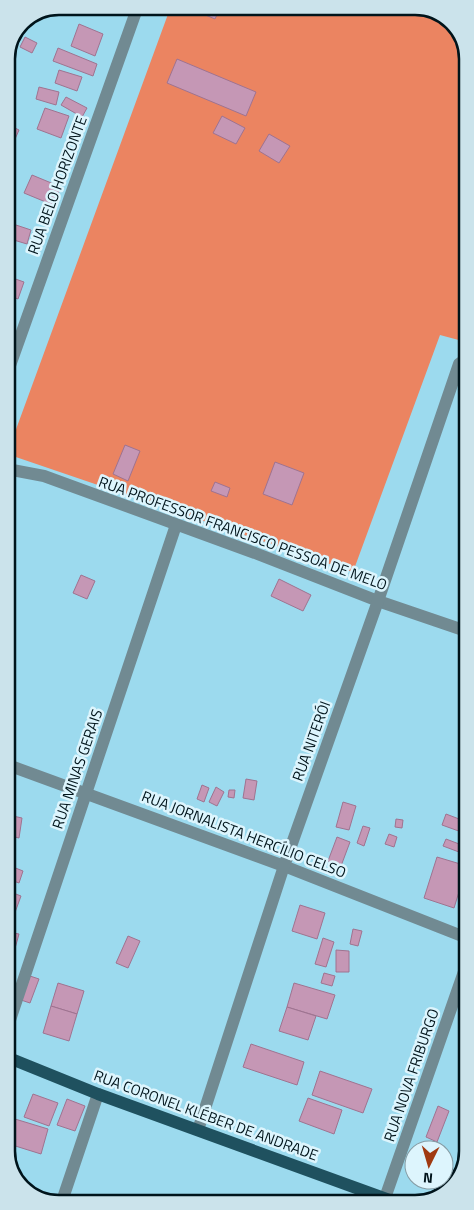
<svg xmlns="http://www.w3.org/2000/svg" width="474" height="1210" font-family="'Titillium Web',sans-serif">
  <rect width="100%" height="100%" fill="#9cdaee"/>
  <!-- green -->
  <polygon fill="#eb8461" points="171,6 418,6 447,17 465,43 466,342 440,335 353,572 7,454"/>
  <!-- building -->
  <g fill="#c597b5" stroke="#9f7390">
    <polygon points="83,6 109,6 106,14"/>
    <polygon points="189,6 221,6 215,19 189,8"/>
    <polygon points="79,24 103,34 95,56 71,46"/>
    <polygon points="25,37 37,43 32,53 20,47"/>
    <polygon points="58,48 97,64 93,76 53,61"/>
    <polygon points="177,59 256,92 246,116 167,83"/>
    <polygon points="59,70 82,77 77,91 55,83"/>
    <polygon points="39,87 59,92 56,105 36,99"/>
    <polygon points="66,97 87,108 82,117 61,105"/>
    <polygon points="45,108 69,116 61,138 37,129"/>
    <polygon points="222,116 245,128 236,144 213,133"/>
    <polygon points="7,124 19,130 8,155 7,155"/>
    <polygon points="269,134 290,146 279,163 259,151"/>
    <polygon points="32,175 61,187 53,205 24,193"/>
    <polygon points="7,222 31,230 27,244 7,238"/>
    <polygon points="7,276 24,282 18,299 7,295"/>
    <polygon points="125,445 140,451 128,481 113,474"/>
    <polygon points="275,462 304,473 292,505 263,494"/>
    <polygon points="215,482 230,488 227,497 211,491"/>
    <polygon points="81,575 95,581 87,599 73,593"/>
    <polygon points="279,579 311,595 303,611 271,596"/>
    <polygon points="246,779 257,781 254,800 243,798"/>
    <polygon points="202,785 209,788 204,802 197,799"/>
    <polygon points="216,787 224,792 217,806 209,802"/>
    <polygon points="229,790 235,790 234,798 228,797"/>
    <polygon points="343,802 356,806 349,830 336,827"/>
    <polygon points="446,814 467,822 467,834 442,825"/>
    <polygon points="13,816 22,818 19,838 10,836"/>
    <polygon points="396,819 403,820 402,828 395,827"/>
    <polygon points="363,826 370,828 364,846 357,843"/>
    <polygon points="389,834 397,837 394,847 385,844"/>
    <polygon points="337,837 350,842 341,866 328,861"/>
    <polygon points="446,839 467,847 467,855 443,846"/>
    <polygon points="437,857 467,866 454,908 424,898"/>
    <polygon points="8,865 23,871 19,883 8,879"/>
    <polygon points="8,891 21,896 10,926 8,925"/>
    <polygon points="300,905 325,913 317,939 292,931"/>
    <polygon points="353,929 362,931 358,946 350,944"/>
    <polygon points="8,932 19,934 9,970"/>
    <polygon points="128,936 140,941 128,968 116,963"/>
    <polygon points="323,938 334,942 326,967 315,964"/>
    <polygon points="336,950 349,951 349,972 336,972"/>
    <polygon points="324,973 335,976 332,986 321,983"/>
    <polygon points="30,976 39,979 30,1003 21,1000"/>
    <polygon points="58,983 84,991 77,1014 51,1006"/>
    <polygon points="294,983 335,995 327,1019 287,1007"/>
    <polygon points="51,1006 77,1014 69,1041 43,1033"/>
    <polygon points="287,1007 316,1016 308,1040 279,1031"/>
    <polygon points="251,1044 304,1062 297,1085 243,1067"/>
    <polygon points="320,1071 372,1089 363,1113 312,1095"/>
    <polygon points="33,1094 58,1103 49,1126 24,1117"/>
    <polygon points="308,1098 342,1110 334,1134 299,1121"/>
    <polygon points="67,1099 85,1106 75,1131 57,1125"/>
    <polygon points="438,1106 449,1111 437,1142 426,1137"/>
    <polygon points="15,1119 48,1129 41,1154 9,1144"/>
  </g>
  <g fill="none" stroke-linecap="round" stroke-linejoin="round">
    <!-- minor -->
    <g stroke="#718a92" stroke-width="12">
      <polyline points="7,374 138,6"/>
      <polyline points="7,469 44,476 255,553 378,601 466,631"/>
      <polyline points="8,765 284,866 467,938"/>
      <polyline points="9,1023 176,525"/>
      <polyline points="198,1130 284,866 378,601 459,364 466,359"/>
      <polyline points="385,1198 467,963"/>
      <polyline points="61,1204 98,1094"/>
    </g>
    <!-- major -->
    <polyline stroke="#1f515f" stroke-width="12" points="9,1058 98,1094 392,1201"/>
  </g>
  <g text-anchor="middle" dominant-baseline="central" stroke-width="5" stroke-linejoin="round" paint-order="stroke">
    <!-- street labels -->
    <g font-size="15" fill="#00141b" stroke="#ddf5fd">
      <text transform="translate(57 185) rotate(-70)">RUA BELO HORIZONTE</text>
      <text transform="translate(243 533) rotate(20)">RUA PROFESSOR FRANCISCO PESSOA DE MELO</text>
      <text transform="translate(311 741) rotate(-70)">RUA NITERÓI</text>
      <text transform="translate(77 769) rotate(-71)">RUA MINAS GERAIS</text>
      <text transform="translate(244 834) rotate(21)">RUA JORNALISTA HERCÍLIO CELSO</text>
      <text transform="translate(411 1075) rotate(-71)">RUA NOVA FRIBURGO</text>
      <text transform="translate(206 1115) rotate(20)">RUA CORONEL KLÉBER DE ANDRADE</text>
    </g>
  </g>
  <!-- crop -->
  <path d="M0 0H474V1210H0ZM59 15H415A44 44 0 0 1 459 59V1151A44 44 0 0 1 415 1195H59A44 44 0 0 1 15 1151V59A44 44 0 0 1 59 15Z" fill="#cbe3eb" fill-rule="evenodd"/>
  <path fill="none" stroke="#00141b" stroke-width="2.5" d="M59 15H415A44 44 0 0 1 459 59V1151A44 44 0 0 1 415 1195H59A44 44 0 0 1 15 1151V59A44 44 0 0 1 59 15Z"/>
  <!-- north arrow -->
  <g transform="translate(429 1165) rotate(185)"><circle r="24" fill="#ddf5fd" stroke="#859ba3"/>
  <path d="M0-4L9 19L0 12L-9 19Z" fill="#a03a11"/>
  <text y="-8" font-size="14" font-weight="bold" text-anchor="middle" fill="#00141b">N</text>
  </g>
</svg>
